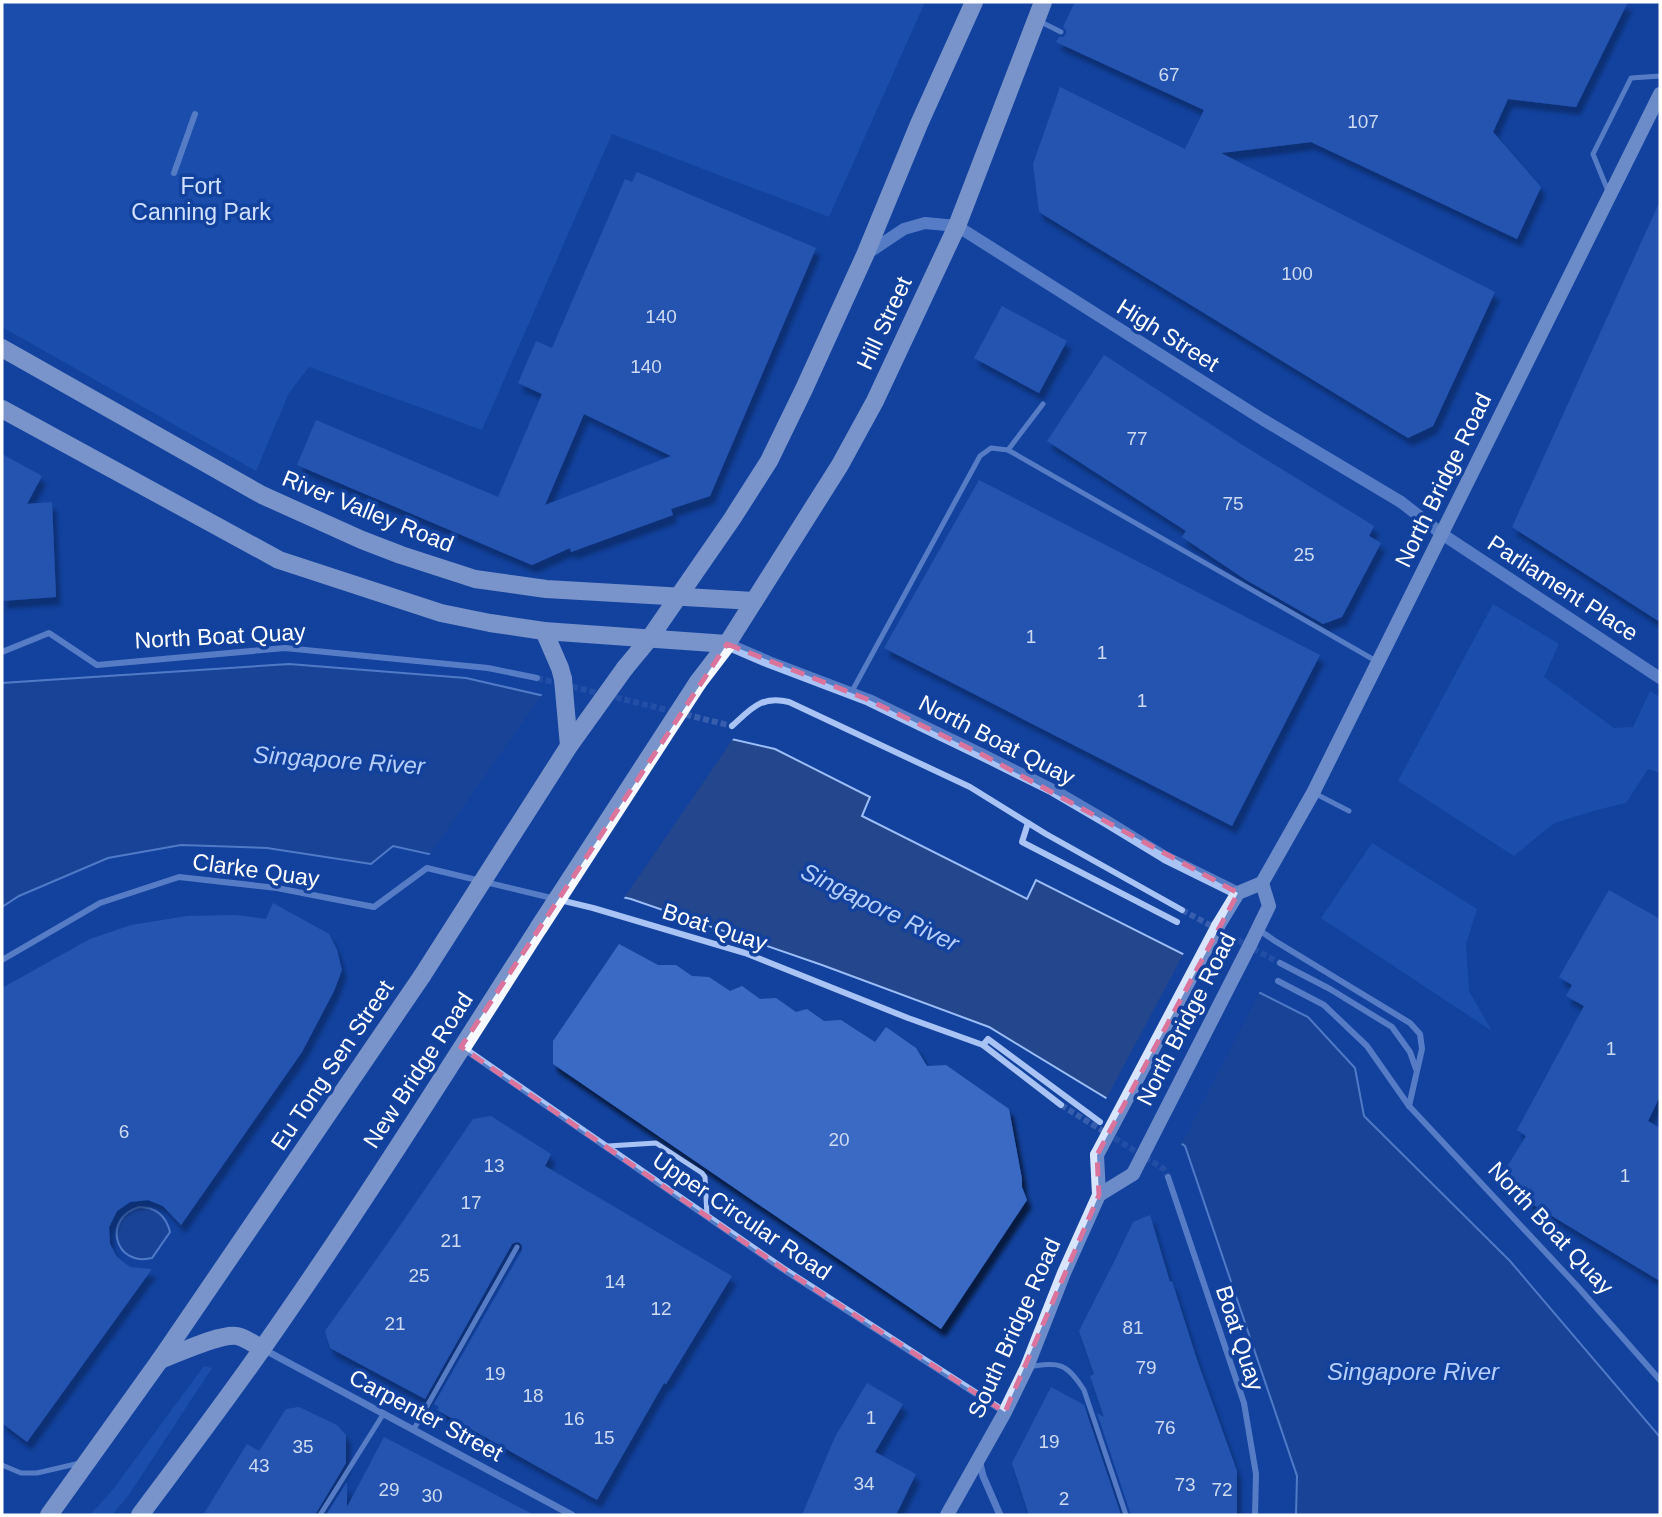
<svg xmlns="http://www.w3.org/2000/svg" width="1662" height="1517" font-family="Helvetica,sans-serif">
  <defs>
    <filter id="shadow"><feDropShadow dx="4.5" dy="8" stdDeviation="2" flood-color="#0009"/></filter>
  </defs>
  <rect width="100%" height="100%" fill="#12429e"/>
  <!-- green -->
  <g fill="#255bbc">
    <polygon points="2,2 925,2 829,217 612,134 482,430 309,367 289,393 256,471 2,327"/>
    <polygon points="1493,604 1559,644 1544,677 1614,728 1633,727 1650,691 1660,697 1660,773 1648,769 1626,803 1597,810 1554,823 1514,856 1398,781"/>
    <polygon points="1372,843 1477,909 1466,944 1469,991 1492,1031 1321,918"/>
    <polygon points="204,1366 212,1368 128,1496 112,1515 90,1515 114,1488"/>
  </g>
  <!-- water -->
  <g fill="#23468c" stroke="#9bbdf7" stroke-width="2">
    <polygon points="289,664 466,678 775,749 870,797 862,816 1027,899 1036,880 1308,1017 1355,1068 1364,1116 1510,1261 1660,1437 1660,1515 1296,1515 1297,1476 1185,1146 989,1027 822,965 631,899 393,846 371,864 267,848 181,845 108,858 19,896 2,907 2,683"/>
    <path d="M 139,1207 C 157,1207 166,1216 170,1232 L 152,1258 C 114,1267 102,1218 139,1207 Z"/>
  </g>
  <!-- pier -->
  <g fill="#12429e">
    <polygon points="544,692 735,736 622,901 428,857"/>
    <polygon points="1185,951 1261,989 1180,1147 1105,1101"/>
  </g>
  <!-- building -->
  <g fill="#3b6bc5" fill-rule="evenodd" filter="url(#shadow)">
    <polygon points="1075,2 1628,2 1576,107 1508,99 1493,132 1541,187 1517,239 1311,142 1221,153 1495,292 1433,426 1408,438 1039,212 1033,164 1060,87 1185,149 1204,110 1056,42 1059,37 1063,37 1066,34 1066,30 1063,27"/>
    <path d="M 637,172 L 816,248 L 710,496 L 671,509 L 673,515 L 571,552 L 570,548 L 532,565 L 297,465 L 316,420 L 498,497 L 542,394 L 518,383 L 536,341 L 552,348 L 625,179 L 632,182 ZM 584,414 L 671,456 L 545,505 Z"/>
    <polygon points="1660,201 1660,622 1512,527"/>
    <polygon points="1002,306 1067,341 1039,393 974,358"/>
    <polygon points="1104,355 1244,446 1374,526 1369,536 1381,543 1342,617 1323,624 1246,580 1182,537 1186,531 1047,441"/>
    <polygon points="2,454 42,476 27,504 52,502 56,597 2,601"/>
    <polygon points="979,480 1320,655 1232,826 884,648"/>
    <polygon points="1609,890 1660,919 1660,1096 1648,1121 1660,1128 1660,1281 1497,1183 1526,1136 1517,1130 1584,1006 1566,996 1572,985 1559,977"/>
    <polygon points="273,903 329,934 337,950 342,970 334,991 302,1052 181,1225 163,1206 148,1200 130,1202 117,1211 109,1227 110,1244 117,1257 130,1267 152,1269 27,1442 2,1423 2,988 90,939 131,925 187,916 236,915 266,919"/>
    <polygon points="619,944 658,965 676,965 692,976 709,977 730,991 742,986 760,999 776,998 796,1012 807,1009 824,1021 841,1020 875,1042 886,1027 916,1048 927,1066 946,1065 1009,1109 1022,1179 1022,1187 1027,1200 941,1329 553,1064 553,1041"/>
    <polygon points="491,1116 551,1154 545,1166 732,1276 666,1384 664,1383 597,1500 437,1410 439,1407 434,1404 522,1250 522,1246 520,1243 516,1242 512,1244 425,1399 330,1348 325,1331 388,1243 473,1119"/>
    <polygon points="1150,1215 1170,1282 1172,1281 1197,1360 1237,1471 1237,1515 1131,1515 1097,1413 1104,1417 1090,1376 1094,1374 1079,1331 1116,1258 1133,1222"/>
    <polygon points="867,1383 903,1404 875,1452 916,1474 896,1515 802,1515 835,1437"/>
    <polygon points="1051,1387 1084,1405 1121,1515 1029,1515 1012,1463"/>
    <polygon points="299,1407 337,1425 346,1435 346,1463 315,1515 203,1515 247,1444 259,1451 286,1409"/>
    <polygon points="384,1437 456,1474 534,1515 326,1515 347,1482 347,1507"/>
  </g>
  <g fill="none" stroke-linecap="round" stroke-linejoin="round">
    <!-- pedestrian-tunnel -->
    <g stroke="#365ead" stroke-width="6" stroke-dasharray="6 3" stroke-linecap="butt">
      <polyline points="537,678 732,726"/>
      <polyline points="1182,910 1280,963"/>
      <polyline points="1061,1105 1164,1169 1168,1177"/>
    </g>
    <!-- service -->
    <g stroke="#a9c4f4" stroke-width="5">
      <polyline points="1039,21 1061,32"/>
      <polyline points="1608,191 1593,154 1631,78 1660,76"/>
      <polyline points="1008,450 1043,404"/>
      <polyline points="851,693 980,456 991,448 1008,450 1376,661"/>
      <polyline points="1316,794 1349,811"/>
      <polyline points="608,1146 656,1143 702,1173 705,1177 707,1216"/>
      <path d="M 1028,1367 C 1059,1362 1066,1362 1084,1390 L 1126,1515"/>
      <polyline points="414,1429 517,1247"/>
      <polyline points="2,1465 21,1473 37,1473 80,1463"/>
      <polyline points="320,1515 384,1413"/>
    </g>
    <!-- pedestrian -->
    <g stroke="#a9c4f4" stroke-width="6">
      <polyline points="174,173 195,114"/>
      <polyline points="2,652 49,633 97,665 285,648 488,668 537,678"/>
      <path d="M 732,726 C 751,709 761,695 789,702 L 970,787 L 1046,834 L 1182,910"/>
      <polyline points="1028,823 1022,842 1177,922"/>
      <polyline points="1259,930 1275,941 1410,1023 1420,1034 1422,1049 1409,1106"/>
      <polyline points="2,960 100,903 179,877 277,888 374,907 427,868 593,908 745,953 908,1018 983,1045 1061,1105"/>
      <polyline points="1280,963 1330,989 1392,1027 1410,1052 1416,1069"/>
      <polyline points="1278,981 1324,1005 1367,1046 1409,1106 1578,1287 1660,1380"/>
      <polyline points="983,1045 988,1039 1100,1122"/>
      <polyline points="1168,1177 1244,1403 1256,1474 1255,1515"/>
    </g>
    <!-- minor -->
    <g stroke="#a9c4f4" stroke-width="7">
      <polyline points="462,1047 782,1268 1005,1412"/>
      <polyline points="263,1349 572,1515"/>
      <polyline points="979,1459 983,1476 1000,1515"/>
    </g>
    <!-- tertiary -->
    <g stroke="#a9c4f4" stroke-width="12">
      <polyline points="865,255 904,229 925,223 957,226 1262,419 1401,502 1442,534 1660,678"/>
      <polyline points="727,644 769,662 869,700 983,755 1053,790 1106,821 1165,857 1238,893"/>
    </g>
    <!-- secondary -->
    <g stroke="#d9e5fd" stroke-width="14">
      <polyline points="1218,926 1238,893 1262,883 1313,793 1660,94"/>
      <polyline points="1251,943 1269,906 1262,883"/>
      <polyline points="1099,1195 1133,1174"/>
      <polyline points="947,1515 1005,1412 1027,1367 1064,1273 1099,1195 1097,1155"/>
    </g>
    <!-- primary -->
    <g stroke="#f6f9ff" stroke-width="18">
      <polyline points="2,348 262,495 362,540 401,555 475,579 546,589 754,601"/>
      <polyline points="2,409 279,560 441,613 490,623 544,631 727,644"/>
      <polyline points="544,631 560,668 563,679"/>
      <polyline points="625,668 649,639 732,519 769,461 804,389 865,255 919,124 974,2"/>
      <polyline points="698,682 727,644 840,465 875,401 957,226 1043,2"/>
      <path d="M 160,1360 C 177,1354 220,1333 237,1336 C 246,1338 254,1344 262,1349"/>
      <polyline points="49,1515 160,1360 422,976"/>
      <path d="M 140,1515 C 181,1460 223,1405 262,1349 C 359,1211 448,1069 539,927"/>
    </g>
    <!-- secondary-bridge -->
    <g stroke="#d9e5fd" stroke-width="14">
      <polyline points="1097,1155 1218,926"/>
      <polyline points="1133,1174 1251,943"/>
    </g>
    <!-- primary-bridge -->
    <g stroke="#f6f9ff" stroke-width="18">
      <polyline points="563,679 569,746"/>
      <polyline points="539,927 698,682"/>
      <polyline points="422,976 569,746 625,668"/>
    </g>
  </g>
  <!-- marked area -->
  <path d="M0 0H1662V1517H0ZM 727,644 L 869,700 L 983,755 L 1238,893 L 1097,1155 L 1099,1195 L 1005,1412 L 782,1268 L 461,1047 Z" fill="#12429e" fill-opacity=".55" fill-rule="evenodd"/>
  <path fill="none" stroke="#da749d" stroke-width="5" stroke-dasharray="14 9" stroke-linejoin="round" d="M 727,644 L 869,700 L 983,755 L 1238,893 L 1097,1155 L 1099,1195 L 1005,1412 L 782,1268 L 461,1047 Z"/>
  <g text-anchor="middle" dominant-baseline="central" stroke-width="7" stroke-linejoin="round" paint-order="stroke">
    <!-- number labels -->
    <g font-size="19" fill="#cedaf0">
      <text x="1169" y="74">67</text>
      <text x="1363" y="121">107</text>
      <text x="1297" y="273">100</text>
      <text x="661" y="316">140</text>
      <text x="646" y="366">140</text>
      <text x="1137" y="438">77</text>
      <text x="1233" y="503">75</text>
      <text x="1304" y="554">25</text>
      <text x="1031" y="636">1</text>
      <text x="1102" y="652">1</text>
      <text x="1142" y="700">1</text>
      <text x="1611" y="1048">1</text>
      <text x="124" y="1131">6</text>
      <text x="839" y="1139">20</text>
      <text x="494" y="1165">13</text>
      <text x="1625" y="1175">1</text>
      <text x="471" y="1202">17</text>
      <text x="451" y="1240">21</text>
      <text x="419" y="1275">25</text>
      <text x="615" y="1281">14</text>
      <text x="661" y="1308">12</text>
      <text x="395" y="1323">21</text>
      <text x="1133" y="1327">81</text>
      <text x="1146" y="1367">79</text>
      <text x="495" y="1373">19</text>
      <text x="533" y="1395">18</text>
      <text x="871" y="1417">1</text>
      <text x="574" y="1418">16</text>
      <text x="1165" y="1427">76</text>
      <text x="604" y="1437">15</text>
      <text x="1049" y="1441">19</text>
      <text x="303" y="1446">35</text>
      <text x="259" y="1465">43</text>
      <text x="864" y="1483">34</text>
      <text x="1185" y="1484">73</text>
      <text x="389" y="1489">29</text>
      <text x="1222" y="1489">72</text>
      <text x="432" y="1495">30</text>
      <text x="1064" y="1498">2</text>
    </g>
    <!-- park labels -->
    <g font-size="23" fill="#d2e1fe" stroke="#12429e">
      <text x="201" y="186">Fort<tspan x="201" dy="26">Canning Park</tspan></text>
    </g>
    <!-- street labels -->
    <g font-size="23" fill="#fff" stroke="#12429e">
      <text transform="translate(884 323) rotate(-65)">Hill Street</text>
      <text transform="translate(1168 335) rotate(32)">High Street</text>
      <text transform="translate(1443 480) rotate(-64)">North Bridge Road</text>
      <text transform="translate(368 511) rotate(22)">River Valley Road</text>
      <text transform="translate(1563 588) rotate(33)">Parliament Place</text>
      <text transform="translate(220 636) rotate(-3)">North Boat Quay</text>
      <text transform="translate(997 740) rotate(27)">North Boat Quay</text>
      <text transform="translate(256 870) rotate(8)">Clarke Quay</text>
      <text transform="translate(715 927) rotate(18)">Boat Quay</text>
      <text transform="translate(1186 1019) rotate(-63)">North Bridge Road</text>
      <text transform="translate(332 1065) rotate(-56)">Eu Tong Sen Street</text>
      <text transform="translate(418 1070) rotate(-57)">New Bridge Road</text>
      <text transform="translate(742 1216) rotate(34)">Upper Circular Road</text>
      <text transform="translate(1551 1228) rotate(47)">North Boat Quay</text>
      <text transform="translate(1014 1328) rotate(-66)">South Bridge Road</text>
      <text transform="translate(1240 1338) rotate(72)">Boat Quay</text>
      <text transform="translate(426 1415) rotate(28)">Carpenter Street</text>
    </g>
    <!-- water labels -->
    <g font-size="24" font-style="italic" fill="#b6cffb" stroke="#12429e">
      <text transform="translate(339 760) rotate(4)">Singapore River</text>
      <text transform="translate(880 907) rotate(26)">Singapore River</text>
      <text x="1413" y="1371">Singapore River</text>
    </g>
  </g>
  <!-- border -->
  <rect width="1662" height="1517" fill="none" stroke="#ffffff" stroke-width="7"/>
</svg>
